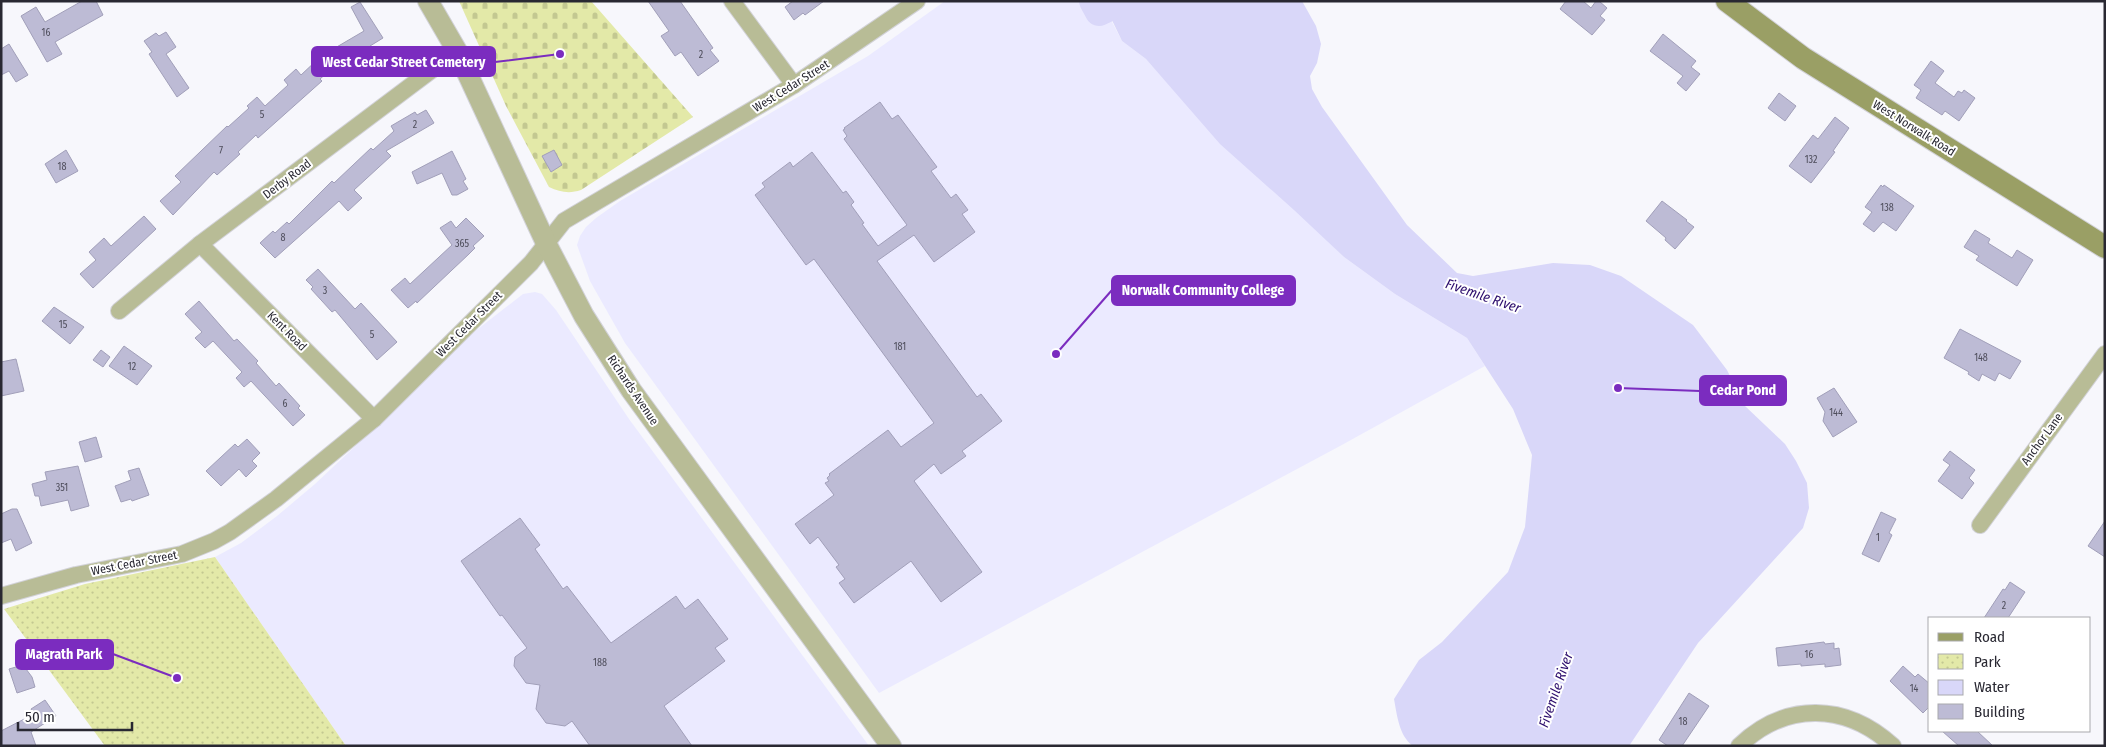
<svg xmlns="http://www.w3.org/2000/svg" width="2106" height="747" font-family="'Fira Sans Condensed',sans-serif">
  <defs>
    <pattern id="cemetery-stones" width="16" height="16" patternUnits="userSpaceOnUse" patternTransform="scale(1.25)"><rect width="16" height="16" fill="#e3e9a8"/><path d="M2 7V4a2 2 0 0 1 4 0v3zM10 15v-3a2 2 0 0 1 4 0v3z" fill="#c3c891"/></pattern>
    <pattern id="park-dots" width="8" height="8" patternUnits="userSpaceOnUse" patternTransform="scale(1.25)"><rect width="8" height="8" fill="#e3e9a8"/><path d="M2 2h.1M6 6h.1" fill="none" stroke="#c3c891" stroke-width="1.8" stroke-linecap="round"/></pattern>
  </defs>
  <rect width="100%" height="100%" fill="#f7f7fc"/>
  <!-- built -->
  <g fill="#ebeaff">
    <polygon points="945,1 1101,1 1122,41 1146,59 1181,98 1344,257 1395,294 1467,338 1485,366 1340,446 879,693 625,343 590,281 577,245 580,236 586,227 596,218 620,201 868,56"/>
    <polygon points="535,292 542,294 556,310 629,419 869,746 346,746 215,557 241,543 277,516 315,484 365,437 469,336 523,294"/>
  </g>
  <!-- cemetery -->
  <path fill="url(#cemetery-stones)" d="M 459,1 L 591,1 L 693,117 L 581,190 C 569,194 560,192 549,187 L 506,106 Z"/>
  <!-- park -->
  <polygon fill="url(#park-dots)" points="215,557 346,746 105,746 4,609 85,584"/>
  <!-- water -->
  <path fill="#d9d7f9" d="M 1118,1 L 1302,1 L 1316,26 L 1321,44 L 1317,63 L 1310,76 L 1312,89 L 1322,107 L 1407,225 L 1457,273 L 1473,276 L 1553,263 L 1590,265 L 1621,276 L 1693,325 L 1727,370 L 1745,406 L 1785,444 L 1796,461 L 1807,483 L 1809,508 L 1803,528 L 1698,643 L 1629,746 L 1413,746 C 1399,736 1397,715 1394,699 L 1419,660 L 1442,642 L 1508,572 L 1525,527 L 1532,455 L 1513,409 L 1467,338 L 1395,294 L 1344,257 L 1294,210 L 1220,144 L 1146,59 L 1122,41 L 1110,16 Z"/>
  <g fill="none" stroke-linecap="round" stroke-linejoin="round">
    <!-- river -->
    <polyline stroke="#d9d7f9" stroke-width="28" points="1093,1 1099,12 1116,4"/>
  </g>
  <!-- building -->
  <g fill="#bdbbd5" stroke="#a19fb9">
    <polygon points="82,1 96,1 103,15 55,42 62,54 47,62 21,16 36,7 45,22"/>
    <polygon points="648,1 680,1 713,48 710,50 719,61 698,76 681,52 675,56 661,36 669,31"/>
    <polygon points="793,1 824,1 805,15 803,13 794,20 785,7"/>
    <polygon points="1566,1 1583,1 1591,8 1596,1 1599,1 1607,8 1600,16 1605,20 1592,35 1560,9"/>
    <polygon points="360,2 383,38 370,46 371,48 344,64 335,48 364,31 351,7"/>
    <polygon points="166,32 176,47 166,54 189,88 177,97 149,54 152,52 144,41 156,33 159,36"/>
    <polygon points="1663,34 1696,61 1691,67 1700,74 1686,91 1677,83 1683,76 1650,51"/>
    <polygon points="9,44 28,75 16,82 9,71 1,75 1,49"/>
    <polygon points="317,60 328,72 320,79 322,81 258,138 256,135 238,152 240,154 217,175 214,172 173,215 160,201 181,182 175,176 227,126 228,127 249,108 247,106 257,97 265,106 288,85 284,80 296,69 301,75"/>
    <polygon points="1931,61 1944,71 1935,83 1954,97 1958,91 1962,93 1964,90 1975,98 1959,121 1945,111 1942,115 1916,98 1921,90 1914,85"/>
    <polygon points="1779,93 1796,106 1785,121 1768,108"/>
    <polygon points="880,102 892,119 898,115 937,167 931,171 951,198 956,194 968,210 962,214 975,232 934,262 914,235 877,261 977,397 981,394 1002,421 962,451 966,456 941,474 934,464 914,481 982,572 941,602 911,561 854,603 839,583 845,579 836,567 839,565 818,537 810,544 795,524 834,495 825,483 829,481 827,478 830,475 829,474 888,430 901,447 934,423 814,259 806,265 755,195 765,187 762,183 790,162 793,167 812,152 843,193 846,191 854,202 851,205 864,223 862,224 878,246 907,225 844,139 847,136 843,130 845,129 844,128"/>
    <polygon points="426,110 434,123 386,151 391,156 354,190 362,198 348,211 339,201 275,258 260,243 273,231 275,233 287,222 289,224 332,181 334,183 371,148 373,150 394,131 391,126 415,112 417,115"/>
    <polygon points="1835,117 1849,128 1833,151 1835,152 1811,183 1789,166 1813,135 1818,139"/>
    <polygon points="66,150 78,171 56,183 45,164"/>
    <polygon points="554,150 562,165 551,172 542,156"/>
    <polygon points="452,151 466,179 463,181 468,189 457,195 452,195 442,173 417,184 412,172"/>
    <polygon points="1881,185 1883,187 1884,185 1914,206 1896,231 1883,222 1874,232 1863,224 1872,212 1865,207"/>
    <polygon points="1662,201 1687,220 1686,221 1694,227 1675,249 1665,240 1666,238 1646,221"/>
    <polygon points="144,216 156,229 93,288 80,274 96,260 89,252 104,238 111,246"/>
    <polygon points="466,218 484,236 473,246 475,248 469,254 417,303 416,301 408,308 391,290 405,278 410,284 452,245 440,228 451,221 456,228"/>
    <polygon points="1975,230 1990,239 1988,243 2012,258 2017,250 2033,260 2017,286 1976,260 1979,256 1964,247"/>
    <polygon points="318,269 355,309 361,303 397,342 377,360 335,310 332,312 311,289 313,287 306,280"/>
    <polygon points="199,301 234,341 237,339 258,361 256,363 276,386 279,383 300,406 298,408 305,415 293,426 251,381 244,387 236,378 242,372 213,341 205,348 195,338 202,332 185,314"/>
    <polygon points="54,307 84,327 70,344 42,321"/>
    <polygon points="1960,329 2021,361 2010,379 1999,373 1995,381 1982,374 1979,381 1968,374 1969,372 1944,358"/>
    <polygon points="124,346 152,366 137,385 109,366"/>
    <polygon points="101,350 110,357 103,367 93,360"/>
    <polygon points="16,359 24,391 1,396 1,362"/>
    <polygon points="1834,388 1857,422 1833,437 1823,421 1825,412 1817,398"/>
    <polygon points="96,437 102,457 85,462 79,442"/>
    <polygon points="247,439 260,453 252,461 257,466 246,477 239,469 221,486 206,471 235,444 238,447"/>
    <polygon points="1950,451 1975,470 1969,478 1974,483 1962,499 1938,481 1950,465 1943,460"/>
    <polygon points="78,466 89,506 71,511 68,500 41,506 39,496 35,496 32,484 47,480 45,472"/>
    <polygon points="139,468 149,495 132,501 131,499 121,502 115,486 131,480 128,471"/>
    <polygon points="12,509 17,509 32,543 16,551 11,539 1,543 1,514"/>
    <polygon points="1881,512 1896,519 1889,533 1892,535 1879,562 1862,554"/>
    <polygon points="520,518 540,545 535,549 563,589 567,586 611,643 676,596 685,609 698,599 728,639 715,648 725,661 664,706 692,746 590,746 572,721 565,726 546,723 536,709 540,685 526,683 514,666 515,657 527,648 502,615 500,616 461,561"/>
    <polygon points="2105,521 2105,557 2088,546"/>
    <polygon points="2010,582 2025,592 2008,618 1984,618 2003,589 2005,590"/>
    <polygon points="1824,642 1825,644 1834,643 1834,649 1839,648 1841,665 1825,667 1825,664 1801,666 1801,664 1778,666 1776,648"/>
    <polygon points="23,665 32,677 35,687 17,693 9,669"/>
    <polygon points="1903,666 1915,677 1918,674 1930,684 1930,706 1923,713 1890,681"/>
    <polygon points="1689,693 1709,706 1682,746 1668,746 1659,740"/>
    <polygon points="45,700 56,716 31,732 36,746 1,746 1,731 34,714 31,709"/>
    <polygon points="1942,731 1977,731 1993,746 1959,746"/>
  </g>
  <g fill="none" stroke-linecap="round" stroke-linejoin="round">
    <defs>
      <g id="minor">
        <polyline points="732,1 794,85"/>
        <polyline points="200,244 374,419"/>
        <polyline points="119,311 200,244 457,51"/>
        <polyline points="1980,525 2105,354"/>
        <polyline points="1,596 76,575 182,554 214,541 230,532 276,499 374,419 531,263 564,221 794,85 917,1"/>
        <path d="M 1739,746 C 1786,701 1846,703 1893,746"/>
      </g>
      <polyline id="tertiary" points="428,1 457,51 546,243 584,316 631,390 891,746"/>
      <polyline id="secondary" points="1727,1 1803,58 2105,247"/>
    </defs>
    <!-- minor casing -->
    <use href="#minor" stroke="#d2d2d8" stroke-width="18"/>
    <!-- tertiary casing -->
    <use href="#tertiary" stroke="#d2d2d8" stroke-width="22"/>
    <!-- secondary casing -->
    <use href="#secondary" stroke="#d2d2d8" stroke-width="24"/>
    <!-- minor -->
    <use href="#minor" stroke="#b8bc96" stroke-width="16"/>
    <!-- tertiary -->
    <use href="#tertiary" stroke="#b8bc96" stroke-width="20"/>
    <!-- secondary -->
    <use href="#secondary" stroke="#9a9f65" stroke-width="22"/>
  </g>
  <g text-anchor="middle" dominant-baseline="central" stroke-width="4" stroke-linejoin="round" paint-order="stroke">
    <!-- number labels -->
    <g font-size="10" fill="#4e4d5b">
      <text x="46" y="33">16</text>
      <text x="701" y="55">2</text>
      <text x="262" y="115">5</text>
      <text x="415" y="125">2</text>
      <text x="221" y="151">7</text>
      <text x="1811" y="160">132</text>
      <text x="62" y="167">18</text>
      <text x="1887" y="208">138</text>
      <text x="283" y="238">8</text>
      <text x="462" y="244">365</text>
      <text x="325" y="291">3</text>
      <text x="63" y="325">15</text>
      <text x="372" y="335">5</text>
      <text x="900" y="347">181</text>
      <text x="1981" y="358">148</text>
      <text x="132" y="367">12</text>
      <text x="285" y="404">6</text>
      <text x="1836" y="413">144</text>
      <text x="62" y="488">351</text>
      <text x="1878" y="538">1</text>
      <text x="2004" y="606">2</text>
      <text x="1809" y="655">16</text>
      <text x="600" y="663">188</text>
      <text x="1914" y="689">14</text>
      <text x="1683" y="722">18</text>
    </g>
    <!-- street labels -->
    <g font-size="12" fill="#292832" stroke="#fff">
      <text transform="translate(791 86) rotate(-32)">West Cedar Street</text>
      <text transform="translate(1914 128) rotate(32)">West Norwalk Road</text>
      <text transform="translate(287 179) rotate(-37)">Derby Road</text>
      <text transform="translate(469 324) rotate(-45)">West Cedar Street</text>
      <text transform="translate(287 331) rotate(45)">Kent Road</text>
      <text transform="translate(633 390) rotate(56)">Richards Avenue</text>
      <text transform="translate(2042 439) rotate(-54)">Anchor Lane</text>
      <text transform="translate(134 563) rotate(-11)">West Cedar Street</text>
    </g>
    <!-- water labels -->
    <g font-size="14" font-style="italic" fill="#2d0e6d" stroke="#fff">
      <text transform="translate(1483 296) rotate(19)">Fivemile River</text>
      <text transform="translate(1556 690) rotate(-71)">Fivemile River</text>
    </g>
  </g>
  <!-- callouts -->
  <path fill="none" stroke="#7b2cbf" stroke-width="2" d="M560 54L495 62M1056 354L1112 290M1618 388L1700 391M177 678L113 654"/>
  <g fill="#7b2cbf" stroke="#fff" stroke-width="2">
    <circle cx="560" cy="54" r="5"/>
    <circle cx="1056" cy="354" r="5"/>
    <circle cx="1618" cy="388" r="5"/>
    <circle cx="177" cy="678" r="5"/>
  </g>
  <g fill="#7b2cbf" stroke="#7b2cbf" stroke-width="2">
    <rect x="312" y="47" width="183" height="29" rx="5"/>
    <rect x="1112" y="276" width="183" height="29" rx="5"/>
    <rect x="1700" y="376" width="86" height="29" rx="5"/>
    <rect x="16" y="640" width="97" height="29" rx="5"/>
  </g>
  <g font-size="14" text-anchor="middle" font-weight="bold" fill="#fff">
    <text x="404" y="67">West Cedar Street Cemetery</text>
    <text x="1203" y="295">Norwalk Community College</text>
    <text x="1743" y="395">Cedar Pond</text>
    <text x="64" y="659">Magrath Park</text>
  </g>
  <!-- border -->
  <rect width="2106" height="747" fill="none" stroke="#292832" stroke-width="5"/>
  <!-- legend -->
  <rect x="1928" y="617" width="162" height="115" fill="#ffffff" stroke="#a9a9ad"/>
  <rect x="1938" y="633" width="25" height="8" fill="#9a9f65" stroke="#a9a9ad"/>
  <text x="1974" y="642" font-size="15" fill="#292832">Road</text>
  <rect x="1938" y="654" width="25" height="15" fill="url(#park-dots)" stroke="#a9a9ad"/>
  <text x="1974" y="667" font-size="15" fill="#292832">Park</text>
  <rect x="1938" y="680" width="25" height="15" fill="#d9d7f9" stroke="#a9a9ad"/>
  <text x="1974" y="692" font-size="15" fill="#292832">Water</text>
  <rect x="1938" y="704" width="25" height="15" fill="#bdbbd5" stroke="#a9a9ad"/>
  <text x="1974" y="717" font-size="15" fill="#292832">Building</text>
  <!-- scale -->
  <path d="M18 722v8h114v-8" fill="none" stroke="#292832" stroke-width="2.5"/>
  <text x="25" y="722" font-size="15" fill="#292832" stroke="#ffffff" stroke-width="4" paint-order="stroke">50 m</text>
</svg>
